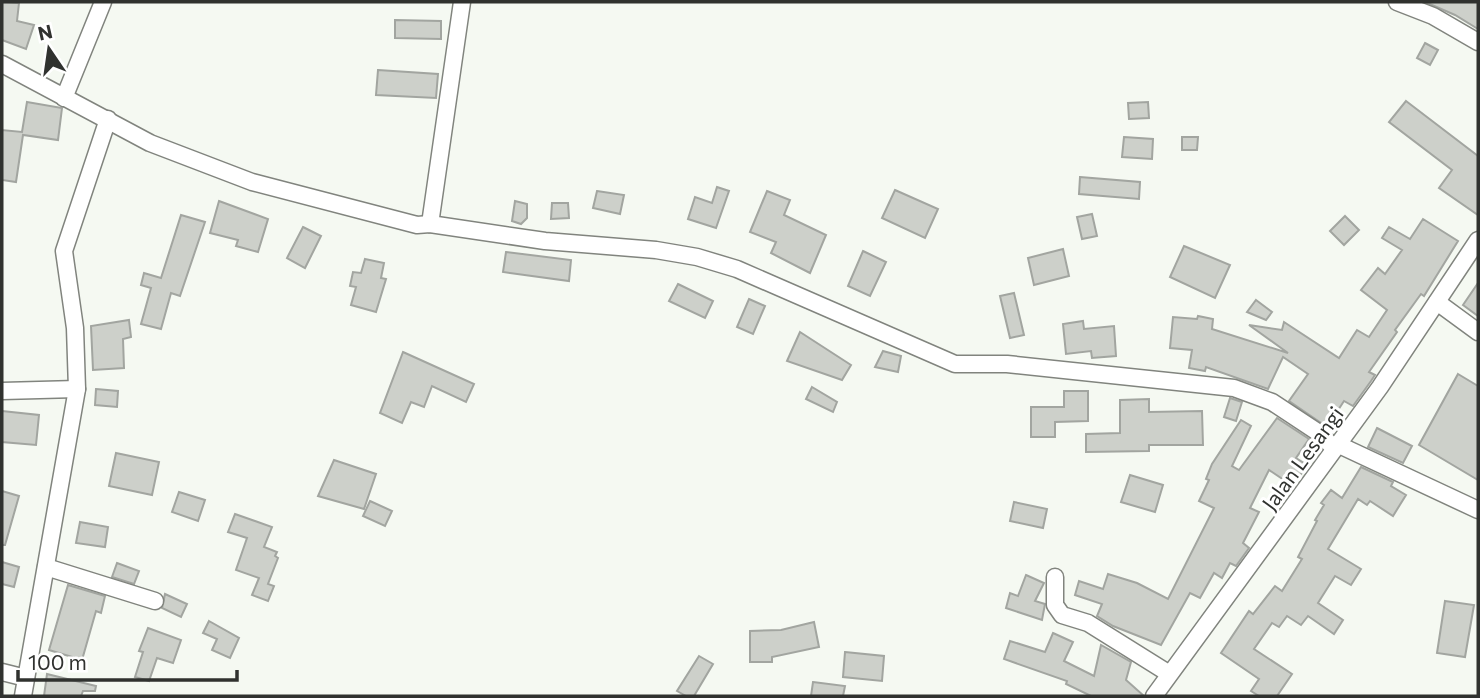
<svg xmlns="http://www.w3.org/2000/svg" width="1480" height="698" font-family="Commissioner,sans-serif">
  <rect width="100%" height="100%" fill="#f5f9f2"/>
  <!-- building -->
  <g fill="#cdd0ca" stroke="#a2a5a0" stroke-width="2">
    <polygon points="2,2 19,3 17,21 34,25 26,49 2,40"/>
    <polygon points="1425,2 1478,2 1478,29 1455,15"/>
    <polygon points="395,20 441,21 441,39 395,38"/>
    <polygon points="1425,43 1438,50 1430,65 1417,58"/>
    <polygon points="378,70 438,74 436,98 376,95"/>
    <polygon points="1406,101 1478,156 1478,215 1439,188 1452,170 1389,122"/>
    <polygon points="27,102 62,108 58,140 23,135 16,182 2,180 2,130 22,132"/>
    <polygon points="1148,102 1149,118 1129,119 1128,103"/>
    <polygon points="1124,137 1153,139 1152,159 1122,157"/>
    <polygon points="1182,137 1198,137 1197,150 1182,150"/>
    <polygon points="1080,177 1140,182 1139,199 1079,194"/>
    <polygon points="717,187 729,191 716,228 688,219 695,197 712,203"/>
    <polygon points="895,190 938,209 925,238 882,218"/>
    <polygon points="597,191 624,195 620,214 593,208"/>
    <polygon points="767,191 790,200 784,215 826,235 810,273 771,253 776,242 750,232"/>
    <polygon points="219,201 268,219 258,252 236,246 238,240 210,233"/>
    <polygon points="515,201 527,204 527,218 521,224 512,221"/>
    <polygon points="552,203 568,203 569,218 551,219"/>
    <polygon points="1092,214 1097,236 1082,239 1077,217"/>
    <polygon points="181,215 205,222 180,296 171,293 161,329 141,324 151,288 141,285 144,273 161,278"/>
    <polygon points="1345,216 1359,230 1344,245 1330,231"/>
    <polygon points="1423,219 1458,241 1424,296 1421,294 1395,330 1397,332 1369,372 1375,375 1371,381 1353,406 1344,401 1327,427 1289,401 1308,374 1283,357 1268,389 1206,367 1205,371 1189,368 1192,350 1170,348 1173,317 1197,319 1198,316 1213,319 1212,329 1288,353 1249,325 1282,330 1284,322 1339,358 1357,330 1369,337 1387,310 1361,290 1378,268 1385,274 1402,250 1382,238 1389,227 1410,239"/>
    <polygon points="303,227 321,236 305,268 287,258"/>
    <polygon points="1184,246 1230,265 1215,298 1170,277"/>
    <polygon points="1063,249 1069,276 1034,285 1028,258"/>
    <polygon points="863,251 886,262 870,296 848,286"/>
    <polygon points="506,252 571,260 569,281 503,272"/>
    <polygon points="365,259 384,263 381,278 386,279 376,312 351,305 356,287 350,286 353,272 361,273"/>
    <polygon points="1478,283 1478,316 1463,305"/>
    <polygon points="678,284 713,301 705,318 669,301"/>
    <polygon points="1014,293 1024,335 1010,338 1000,296"/>
    <polygon points="749,299 765,306 753,334 737,327"/>
    <polygon points="1256,300 1272,312 1266,320 1247,312"/>
    <polygon points="129,320 131,337 123,339 124,368 93,370 91,326"/>
    <polygon points="1083,321 1084,329 1114,326 1116,356 1092,358 1091,351 1066,354 1063,324"/>
    <polygon points="800,332 851,365 842,380 787,361"/>
    <polygon points="883,351 901,356 898,372 875,367"/>
    <polygon points="403,352 474,384 466,402 432,386 424,407 411,402 402,423 380,413"/>
    <polygon points="1458,374 1478,386 1478,480 1419,445"/>
    <polygon points="812,387 837,402 833,412 806,399"/>
    <polygon points="96,389 118,391 117,407 95,405"/>
    <polygon points="1064,391 1088,391 1088,421 1055,422 1055,437 1031,437 1031,407 1064,407"/>
    <polygon points="1230,398 1242,402 1236,421 1224,417"/>
    <polygon points="1149,399 1149,412 1202,411 1203,445 1149,445 1149,451 1086,452 1086,434 1120,433 1120,400"/>
    <polygon points="2,411 39,415 36,445 2,442"/>
    <polygon points="1277,418 1309,439 1296,458 1307,465 1293,486 1269,470 1250,508 1259,512 1243,543 1249,548 1236,566 1230,563 1222,578 1214,573 1200,598 1190,593 1161,645 1113,626 1097,616 1102,604 1075,595 1079,581 1103,589 1108,574 1137,583 1168,599 1214,508 1199,501 1209,480 1206,479 1212,464 1241,420 1251,426 1232,466 1239,470"/>
    <polygon points="1377,428 1412,446 1403,463 1368,447"/>
    <polygon points="116,453 159,462 152,495 109,486"/>
    <polygon points="334,460 376,474 364,509 318,496"/>
    <polygon points="1361,467 1393,482 1391,486 1406,495 1393,516 1370,501 1367,505 1358,499 1328,549 1361,569 1351,585 1335,576 1318,603 1343,620 1334,634 1308,616 1301,625 1287,616 1279,627 1272,623 1254,649 1292,674 1277,696 1259,696 1251,691 1259,679 1221,653 1249,611 1253,614 1275,586 1282,591 1302,559 1298,557 1317,521 1315,520 1324,505 1321,503 1331,490 1342,498"/>
    <polygon points="1130,475 1163,485 1155,512 1121,502"/>
    <polygon points="2,491 19,496 5,545 2,545"/>
    <polygon points="179,492 205,500 198,521 172,512"/>
    <polygon points="370,501 392,511 385,526 363,516"/>
    <polygon points="1014,502 1047,509 1043,528 1010,521"/>
    <polygon points="235,514 272,527 264,547 277,552 275,556 278,558 268,584 274,586 268,601 252,595 259,578 236,570 247,538 228,532"/>
    <polygon points="80,522 108,527 105,547 76,543"/>
    <polygon points="2,562 19,567 14,587 2,584"/>
    <polygon points="117,563 139,571 134,584 112,577"/>
    <polygon points="1026,575 1044,583 1035,601 1045,604 1042,620 1006,608 1010,593 1018,596"/>
    <polygon points="68,585 105,596 101,613 96,611 82,660 49,650"/>
    <polygon points="165,594 187,604 181,617 162,608"/>
    <polygon points="1445,601 1474,605 1465,657 1437,653"/>
    <polygon points="209,621 239,638 230,658 212,650 217,639 203,633"/>
    <polygon points="814,622 819,647 772,657 772,662 750,662 750,631 781,630"/>
    <polygon points="148,628 181,640 173,663 157,658 149,681 135,677 143,652 139,651"/>
    <polygon points="1053,633 1073,642 1064,661 1094,676 1101,645 1131,662 1126,680 1144,696 1091,696 1066,684 1067,681 1004,659 1010,641 1045,652"/>
    <polygon points="845,652 884,656 882,681 843,677"/>
    <polygon points="699,656 713,664 694,696 686,696 677,691"/>
    <polygon points="47,674 96,686 95,691 83,691 81,696 44,696"/>
    <polygon points="813,682 845,686 843,696 811,696"/>
  </g>
  <g fill="none" stroke-linecap="round" stroke-linejoin="round">
    <defs>
      <g id="minor">
        <polyline points="1397,2 1433,16 1478,42"/>
        <polyline points="2,64 150,143 252,182 417,225 430,224 545,241 656,250 697,257 737,269 955,364 1007,364 1234,388 1272,402 1319,433 1334,448"/>
        <polyline points="64,98 103,2"/>
        <polyline points="430,224 462,2"/>
        <polyline points="1437,302 1478,332"/>
        <polyline points="2,391 77,389"/>
        <polyline points="1337,444 1478,510"/>
        <polyline points="46,567 155,601"/>
        <polyline points="1055,577 1055,605 1062,615 1088,623 1168,673"/>
        <polyline points="2,672 26,678"/>
        <polyline points="23,696 77,389 75,328 64,251 108,119"/>
        <polyline points="1154,696 1380,387 1478,240"/>
      </g>
    </defs>
    <!-- minor casing -->
    <use href="#minor" stroke="#81847e" stroke-width="19"/>
    <!-- minor -->
    <use href="#minor" stroke="#fff" stroke-width="16"/>
  </g>
  <g text-anchor="middle" dominant-baseline="central" stroke-width="6" stroke-linejoin="round" paint-order="stroke">
    <!-- street labels -->
    <g font-size="21" fill="#30322f" stroke="#fff">
      <text transform="translate(1302 458) rotate(-54)">Jalan Lesangi</text>
    </g>
  </g>
  <!-- border -->
  <rect width="1480" height="698" fill="none" stroke="#30322f" stroke-width="7"/>
  <!-- north arrow -->
  <g transform="translate(49 49) rotate(347)" stroke="#ffffff" stroke-width="5" paint-order="stroke">
  <path d="M0-5L12 26L0 18L-12 26Z" fill="#30322f"/>
  <text y="-10" font-size="19" font-weight="bold" text-anchor="middle" fill="#30322f">N</text>
  </g>
  <!-- scale -->
  <path d="M18 670v10h219v-10" fill="none" stroke="#30322f" stroke-width="3.5"/>
  <text x="28" y="670" font-size="21" fill="#30322f" stroke="#ffffff" stroke-width="5" paint-order="stroke">100 m</text>
</svg>
